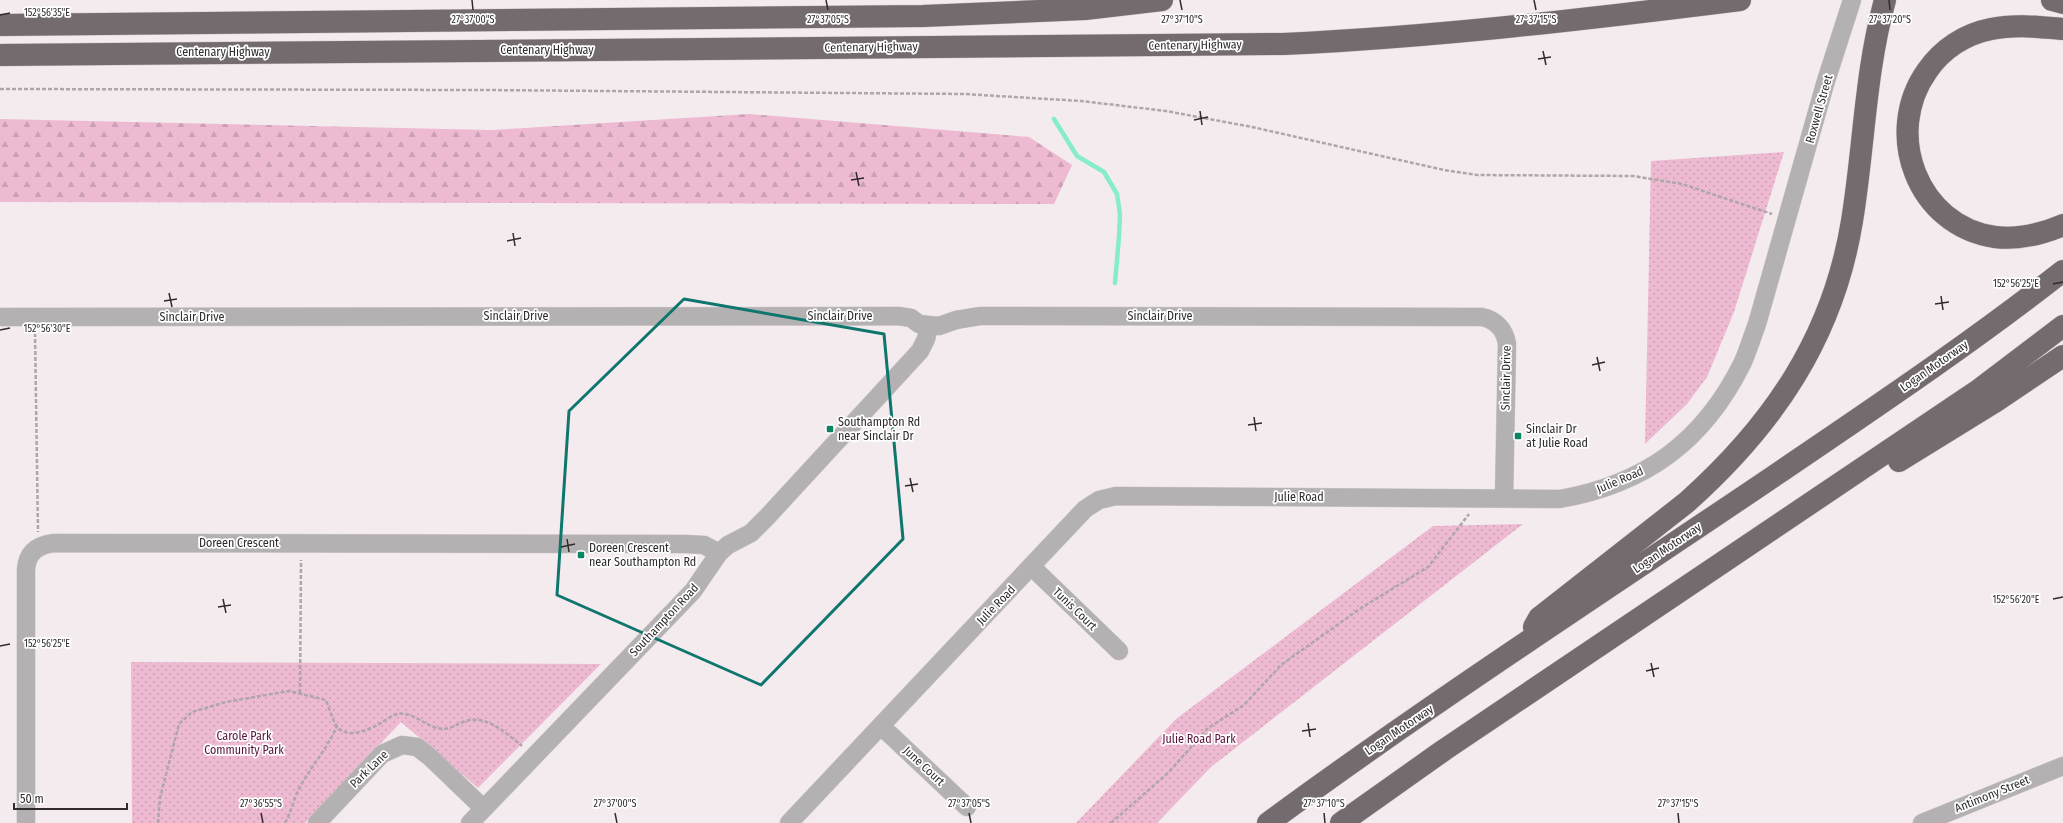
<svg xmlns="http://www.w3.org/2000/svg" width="2063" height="823" font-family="'Fira Sans Condensed',sans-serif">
  <defs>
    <pattern id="grass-dots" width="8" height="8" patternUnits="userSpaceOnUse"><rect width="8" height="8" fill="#edbad1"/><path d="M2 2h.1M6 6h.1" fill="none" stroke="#cca0b4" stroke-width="1.8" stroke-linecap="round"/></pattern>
    <pattern id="forest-firs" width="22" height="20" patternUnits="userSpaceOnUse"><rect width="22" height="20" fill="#edbad1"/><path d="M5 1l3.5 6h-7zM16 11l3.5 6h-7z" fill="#cca0b4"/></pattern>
  </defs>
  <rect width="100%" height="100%" fill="#f4ebef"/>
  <!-- grass -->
  <g fill="url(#grass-dots)">
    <polygon points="1784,152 1734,312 1707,377 1687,404 1645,444 1651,161"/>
    <polygon points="1523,524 1211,767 1157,823 1076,823 1176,719 1433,526"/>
    <polygon points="131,662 601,664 478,788 401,722 305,823 132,823"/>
  </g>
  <!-- forest -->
  <polygon fill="url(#forest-firs)" points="749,114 1029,137 1072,165 1054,204 0,202 0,119 492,130"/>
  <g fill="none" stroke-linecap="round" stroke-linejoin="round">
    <!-- stream -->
    <polyline stroke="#87edc8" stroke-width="4.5" points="1054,119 1077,156 1104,172 1117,194 1120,214 1119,237 1115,283"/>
    <defs>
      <g id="minor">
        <path d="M 0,317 L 898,316 L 911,318 L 919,324 L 939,326 L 956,320 L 980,316 L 1482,317 C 1496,320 1505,330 1507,344 L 1504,498"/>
        <polyline points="1032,567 1119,651"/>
        <polyline points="881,726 967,807"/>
        <path d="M 26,823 L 26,570 C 27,552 38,545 54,543 L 686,544 L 704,545 L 719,553"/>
        <polyline points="317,823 382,754 402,745 417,747 430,757 483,808"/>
        <polyline points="470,823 693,591 719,553 728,545 751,533 767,517 920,351 926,339 929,326"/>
        <path d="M 789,823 L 1085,509 L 1099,500 L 1116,496 L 1560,499 C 1645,484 1703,442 1742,364 C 1748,351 1752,337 1757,324 L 1825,84 L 1852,0"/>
        <polyline points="1922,823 2063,766"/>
      </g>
      <g id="highway">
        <polyline points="2052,0 2063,3"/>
        <polyline points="0,25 923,16 1085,9 1162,0"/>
        <path d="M 2063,29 C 2039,27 2015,24 1991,29 C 1965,34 1942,49 1927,71 C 1883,133 1917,226 1995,237 C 2019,240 2042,234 2063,225"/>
        <path d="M 0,55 L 1283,44 C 1436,37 1588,19 1740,0"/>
        <polyline points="1899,461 1993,403 2063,356"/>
        <path d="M 1534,627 L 1539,618 L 1687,502 C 1773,425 1833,338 1852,221 C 1864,148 1865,72 1885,0"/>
        <path d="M 1268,823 C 1434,701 1607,589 1777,474 C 1874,408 1971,343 2063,271"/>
        <polyline points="1341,823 1444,750 1980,389 2063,326"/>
      </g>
    </defs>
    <!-- minor casing -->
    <use href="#minor" stroke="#d1c9cc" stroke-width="19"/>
    <!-- highway casing -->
    <use href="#highway" stroke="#d1c9cc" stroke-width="23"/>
    <!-- path -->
    <g stroke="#aea6aa" stroke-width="2.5" stroke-dasharray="4 2" stroke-linecap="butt">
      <polyline points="0,89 484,90 964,94 1081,101 1166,111 1252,127 1444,170 1477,175 1633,176 1682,184 1772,214"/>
      <polyline points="35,333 38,532"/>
      <polyline points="300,693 301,560"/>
      <path d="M 158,823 L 160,798 L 179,724 L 192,712 L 226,702 L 289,691 L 326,700 C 329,708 332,718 336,725 C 346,741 370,729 381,723 C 386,720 392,715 397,714 C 412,711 424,725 437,728 C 448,731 453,726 463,722 C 485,713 506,733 522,746"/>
      <path d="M 285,823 C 291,813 293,801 298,791 C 309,768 327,750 337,726"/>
      <polyline points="1111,823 1168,773 1208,728 1244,705 1281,665 1361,608 1428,567 1469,514"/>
    </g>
    <!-- minor -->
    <use href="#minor" stroke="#b4b1b2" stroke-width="18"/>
    <!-- highway -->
    <use href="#highway" stroke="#736b6e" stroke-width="22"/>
  </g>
  <!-- marked area -->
  <path fill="none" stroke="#0f766e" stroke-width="3" stroke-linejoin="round" d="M 684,299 L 884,334 L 903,539 L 761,685 L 557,595 L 569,411 Z"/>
  <!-- ticks -->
  <path fill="none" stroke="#302c2e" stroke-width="1.5" d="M 472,0 L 473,10M 826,0 L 828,10M 1180,0 L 1182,10M 1534,0 L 1536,10M 1889,0 L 1890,10M 0,15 L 10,13M 1543,51 L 1546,65M 1538,59 L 1551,57M 1200,111 L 1202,125M 1194,120 L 1208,117M 856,172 L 859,186M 851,180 L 864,178M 513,233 L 515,246M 507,241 L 521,238M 2053,284 L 2063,282M 169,293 L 172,307M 1941,296 L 1943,310M 164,301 L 177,299M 1935,304 L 1949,302M 0,330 L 10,328M 1597,357 L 1600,371M 1592,365 L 1605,362M 1254,417 L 1256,431M 1248,425 L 1262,423M 910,478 L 913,492M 905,486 L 918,484M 567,539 L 569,552M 561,547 L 575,544M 223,599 L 226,613M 2053,599 L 2063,597M 218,607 L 231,605M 0,646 L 10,644M 1651,663 L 1654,677M 1646,671 L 1659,668M 1308,723 L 1310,737M 1302,731 L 1316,729M 261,813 L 263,823M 615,813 L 617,823M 969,813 L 971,823M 1324,813 L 1325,823M 1678,813 L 1679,823"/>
  <!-- markers -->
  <g fill="#098464" stroke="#fff" stroke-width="1.5">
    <rect x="826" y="425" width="8" height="8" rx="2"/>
    <rect x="1514" y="432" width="8" height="8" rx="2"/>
    <rect x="577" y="551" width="8" height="8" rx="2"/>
  </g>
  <g text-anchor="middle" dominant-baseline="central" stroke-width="3.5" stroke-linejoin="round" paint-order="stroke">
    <!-- street labels -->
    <g font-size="12" fill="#302c2e" stroke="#fff">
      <text transform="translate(1195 45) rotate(-1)">Centenary Highway</text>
      <text transform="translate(871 47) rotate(-1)">Centenary Highway</text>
      <text x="547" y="50">Centenary Highway</text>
      <text x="223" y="52">Centenary Highway</text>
      <text transform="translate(1819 109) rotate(-74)">Roxwell Street</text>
      <text x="516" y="316">Sinclair Drive</text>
      <text x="840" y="316">Sinclair Drive</text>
      <text x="1160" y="316">Sinclair Drive</text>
      <text x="192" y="317">Sinclair Drive</text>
      <text transform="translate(1934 366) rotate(-35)">Logan Motorway</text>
      <text transform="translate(1506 378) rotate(-89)">Sinclair Drive</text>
      <text transform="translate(1620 480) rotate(-23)">Julie Road</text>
      <text x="1299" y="497">Julie Road</text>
      <text x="239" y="543">Doreen Crescent</text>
      <text transform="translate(1667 548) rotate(-34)">Logan Motorway</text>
      <text transform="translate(996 605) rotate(-46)">Julie Road</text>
      <text transform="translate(1075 609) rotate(44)">Tunis Court</text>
      <text transform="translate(664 620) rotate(-47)">Southampton Road</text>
      <text transform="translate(1399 730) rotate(-34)">Logan Motorway</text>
      <text transform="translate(924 766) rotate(43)">June Court</text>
      <text transform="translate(369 769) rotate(-44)">Park Lane</text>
      <text transform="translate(1992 794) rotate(-22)">Antimony Street</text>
    </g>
    <!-- poi labels -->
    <g font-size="12" fill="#302c2e" stroke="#fff" text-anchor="start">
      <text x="838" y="422">Southampton Rd<tspan x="838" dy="14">near Sinclair Dr</tspan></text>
      <text x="1526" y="429">Sinclair Dr<tspan x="1526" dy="14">at Julie Road</tspan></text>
      <text x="589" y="548">Doreen Crescent<tspan x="589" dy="14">near Southampton Rd</tspan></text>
    </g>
    <!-- park labels -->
    <g font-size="12" fill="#59123c" stroke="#fff">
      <text x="244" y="736">Carole Park<tspan x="244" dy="14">Community Park</tspan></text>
      <text x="1199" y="739">Julie Road Park</text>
    </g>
  </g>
  <g font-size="10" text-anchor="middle" fill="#302c2e" stroke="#fff" stroke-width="3.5" stroke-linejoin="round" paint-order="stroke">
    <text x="47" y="16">152°56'35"E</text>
    <text x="828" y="23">27°37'05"S</text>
    <text x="1536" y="23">27°37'15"S</text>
    <text x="1890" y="23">27°37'20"S</text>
    <text x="473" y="23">27°37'00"S</text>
    <text x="1182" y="23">27°37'10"S</text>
    <text x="2016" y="287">152°56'25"E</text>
    <text x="47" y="332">152°56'30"E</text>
    <text x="2016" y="603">152°56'20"E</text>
    <text x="47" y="647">152°56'25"E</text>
    <text x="261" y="807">27°36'55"S</text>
    <text x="615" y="807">27°37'00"S</text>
    <text x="969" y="807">27°37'05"S</text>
    <text x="1324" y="807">27°37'10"S</text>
    <text x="1678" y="807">27°37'15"S</text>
  </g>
  <!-- scale -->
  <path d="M14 803v6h113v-6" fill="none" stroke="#302c2e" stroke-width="2"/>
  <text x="20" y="803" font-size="12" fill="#302c2e" stroke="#ffffff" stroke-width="3" paint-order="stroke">50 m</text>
</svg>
